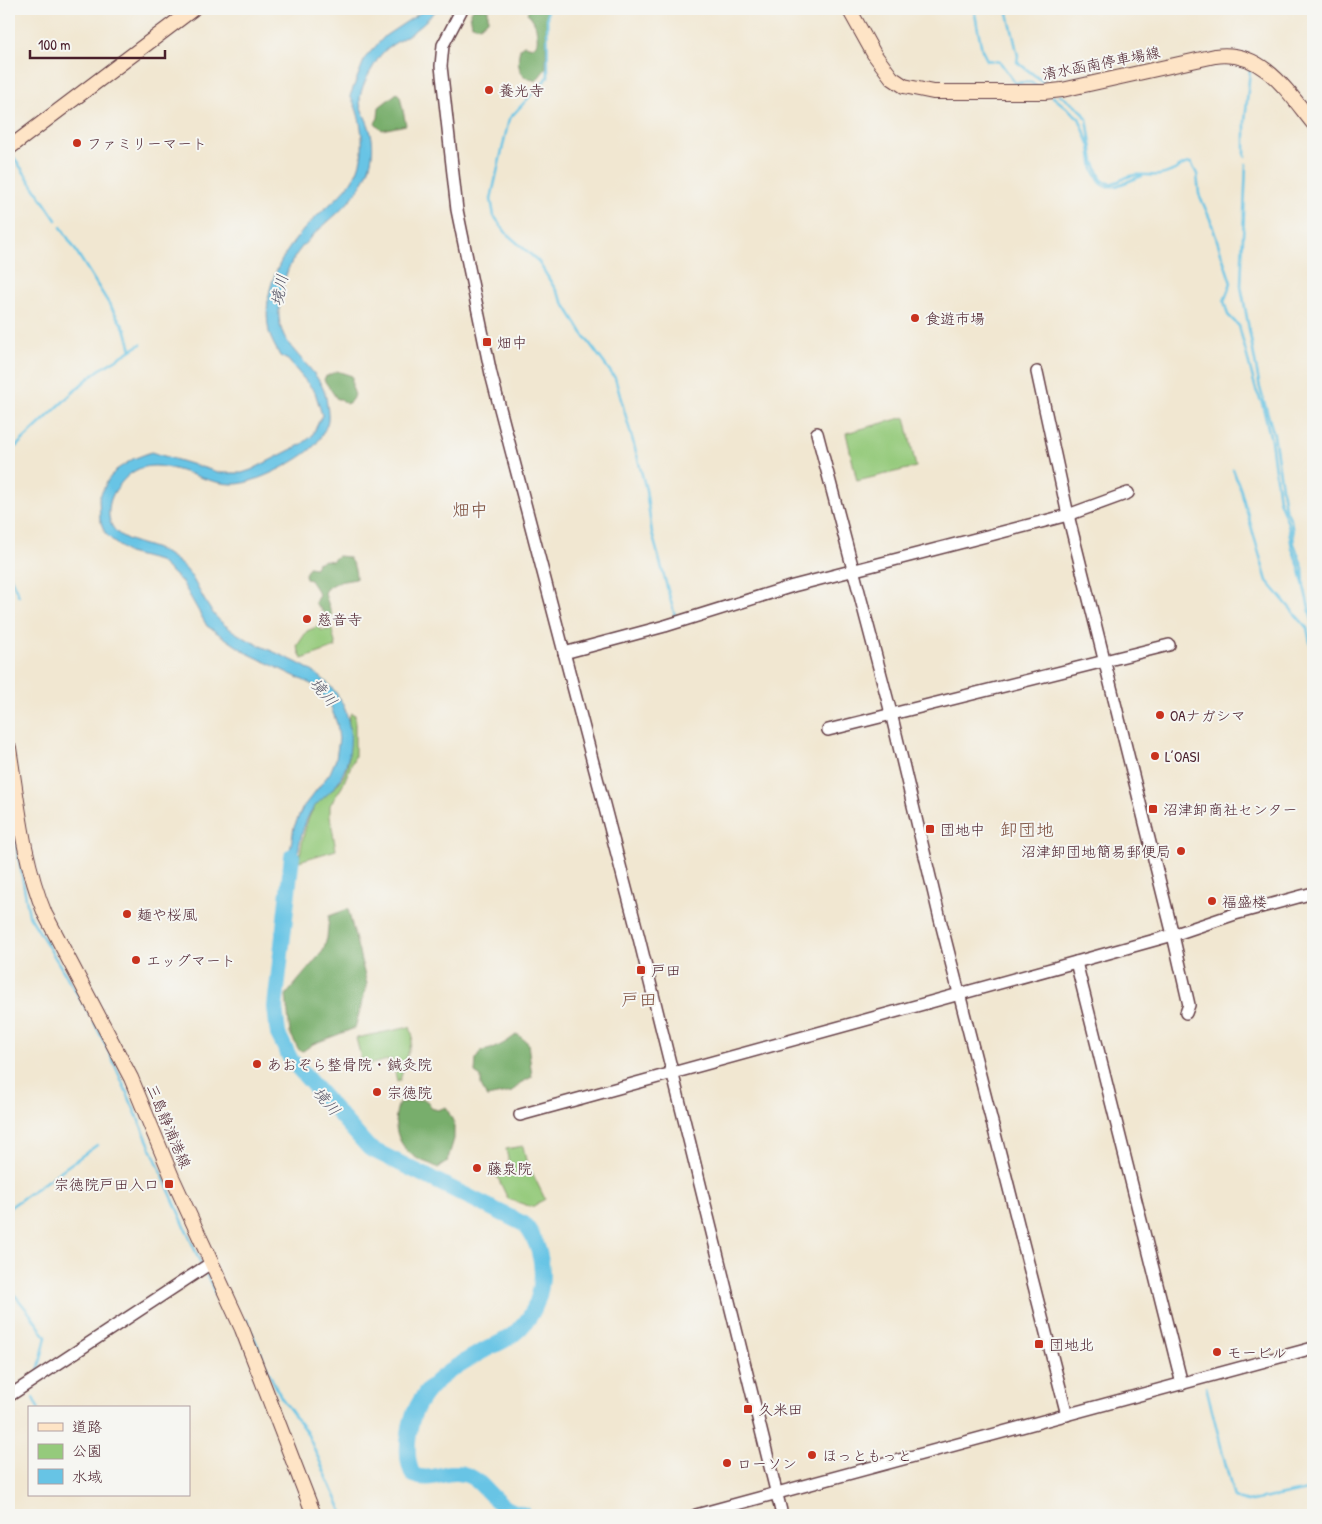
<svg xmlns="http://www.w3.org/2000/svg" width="1322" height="1524" font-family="'Patrick Hand','Klee One',sans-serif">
  <rect width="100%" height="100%" fill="#f6f6f2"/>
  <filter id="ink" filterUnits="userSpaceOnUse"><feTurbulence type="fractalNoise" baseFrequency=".02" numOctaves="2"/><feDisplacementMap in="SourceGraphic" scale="10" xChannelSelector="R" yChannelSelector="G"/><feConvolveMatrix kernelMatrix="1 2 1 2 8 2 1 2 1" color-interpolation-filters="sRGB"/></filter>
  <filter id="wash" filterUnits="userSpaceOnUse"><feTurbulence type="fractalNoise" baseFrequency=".0096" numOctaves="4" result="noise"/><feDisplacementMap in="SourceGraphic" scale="20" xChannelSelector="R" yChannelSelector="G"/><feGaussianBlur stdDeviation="1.12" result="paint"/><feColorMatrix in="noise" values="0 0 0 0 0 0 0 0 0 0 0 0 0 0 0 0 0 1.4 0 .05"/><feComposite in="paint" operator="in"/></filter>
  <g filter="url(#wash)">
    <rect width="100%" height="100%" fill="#f1e7d1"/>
    <!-- green -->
    <g fill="#95ca7c" stroke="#707454">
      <polygon points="905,417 916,467 857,481 846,433"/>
      <polygon points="319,626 321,630 332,630 336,647 302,659 297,646 307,631"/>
      <path d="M 351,713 L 355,715 L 355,756 L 342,787 L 330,805 L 330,816 L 336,850 L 299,861 C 302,844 304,825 313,809 C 321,794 338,789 345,773 C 353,755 344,725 351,713 Z"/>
      <polygon points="410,1027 413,1037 400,1080 397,1081 392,1059 363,1066 356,1038"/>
      <polygon points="523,1146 526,1160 545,1199 532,1207 508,1199 497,1176 510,1168 506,1149"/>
    </g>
    <!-- forest -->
    <g fill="#78ae6c" stroke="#61664c">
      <polygon points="473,9 488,9 488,20 480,27 472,25 470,14"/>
      <path d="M 529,9 L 547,9 L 546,68 L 536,81 C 532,79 529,80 525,77 C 517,71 517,55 521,47 L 524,45 L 533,47 L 537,43 C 538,34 536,19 527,13 Z"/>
      <polygon points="397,93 400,96 406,125 382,130 375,123 378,118 379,107"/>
      <polygon points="337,371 352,376 352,387 355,395 350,402 346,404 341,399 337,399 324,380 325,377"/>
      <path d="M 338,556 L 348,557 C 354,565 356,569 356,579 L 338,582 L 326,589 L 325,594 L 332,615 L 329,618 L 315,603 L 319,594 L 310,580 L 306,579 L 305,574 L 309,567 L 315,568 L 317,563 L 325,560 L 332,561 Z"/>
      <polygon points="348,909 367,984 355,1028 313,1044 303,1051 299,1050 290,1033 286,995 323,951 327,938 329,916"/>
      <path d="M 517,1034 L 528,1043 L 532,1077 L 520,1083 L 512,1092 L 487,1097 L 481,1086 L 481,1077 L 475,1073 L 476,1059 L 481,1051 C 496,1049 506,1043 517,1034 Z"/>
      <path d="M 424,1099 L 429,1103 L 431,1108 L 438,1110 L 446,1107 L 454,1123 L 454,1139 L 447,1162 L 438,1168 C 432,1164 427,1163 420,1160 C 399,1150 390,1125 399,1103 Z"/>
    </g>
    <!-- water -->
    <path fill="#67c4e5" stroke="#587288" d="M 426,9 L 438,9 C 430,16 423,24 415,30 C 400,42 385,45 376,62 C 369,74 359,89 360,103 C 361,111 367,119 369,127 C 376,145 372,166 363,182 C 336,229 287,235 281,299 C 280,305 278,313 279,318 C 282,354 325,368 327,405 C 328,411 329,419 327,424 C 325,430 319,441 314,446 C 301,460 254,484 235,484 C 193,485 150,441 118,487 C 111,495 108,506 109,517 C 113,544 148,542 165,553 C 173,558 184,566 189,573 C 200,589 206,608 220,621 C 265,661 342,658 350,731 C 352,749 347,771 336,785 C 328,796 317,801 310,813 C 300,831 297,854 297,875 L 285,880 L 294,827 L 303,807 L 330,773 L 336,759 L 339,739 L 337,724 L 330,704 L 315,686 L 247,653 L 207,626 L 182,582 L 159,561 L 128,553 L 115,543 L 105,533 L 100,520 L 99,498 L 108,480 L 116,470 L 133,459 L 151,452 L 221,473 L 242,473 L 251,470 L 302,444 L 312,436 L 322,415 L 315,392 L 288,360 L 280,356 C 276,348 271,340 269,332 C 260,285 286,245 318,215 C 332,202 351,188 358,169 C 363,156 363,142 361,128 C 359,117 356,105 350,96 L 365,58 L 385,36 Z"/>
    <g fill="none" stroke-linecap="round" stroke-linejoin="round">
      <!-- stream -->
      <g stroke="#67c4e5" stroke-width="2.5">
        <polyline points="547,9 548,77 509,119 491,199 494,216 507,234 538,261 582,333 615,378 638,459 646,490 652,533 675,616"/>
        <polyline points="974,9 982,50 987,60 1000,62 1015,83 1030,82 1039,87"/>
        <polyline points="1007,9 1018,56 1017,62 1050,87"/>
        <path d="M 1060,95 L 1082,111 L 1087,119 L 1094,162 L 1102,181 C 1116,188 1122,176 1135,175 C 1147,174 1158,178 1170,172 C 1179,169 1181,163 1191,163 L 1197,174 L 1199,194 L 1210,219 L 1231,283 L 1224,301 L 1228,315 L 1239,326 L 1256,390 L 1262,403 L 1271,440 L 1279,500 L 1288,523 L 1292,548 L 1299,566 L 1313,624"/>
        <polyline points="1052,96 1079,118 1090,146 1093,169 1101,184 1105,186 1116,186 1142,176"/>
        <polyline points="11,153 56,220"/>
        <polyline points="1245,156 1245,121 1250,70"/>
        <polyline points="1246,164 1241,286 1260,388 1274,435 1285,508 1291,520 1294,544 1303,568 1304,584"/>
        <polyline points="61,227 126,331 131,350"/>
        <polyline points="9,453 84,382 99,370 141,344"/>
        <polyline points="1233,469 1241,491 1267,581 1307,628 1313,655"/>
        <polyline points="9,574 19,596"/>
        <polyline points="9,804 29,915 89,1013"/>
        <polyline points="94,1022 111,1056 201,1264"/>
        <polyline points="9,1208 97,1145"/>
        <polyline points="205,1271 225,1315 227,1316"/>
        <polyline points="9,1288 31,1315 46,1337 38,1372"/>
        <polyline points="246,1319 272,1379 281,1397 307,1433 344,1515"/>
        <polyline points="1206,1386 1234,1498 1247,1502 1313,1489"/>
        <polyline points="33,1398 38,1408"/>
        <polyline points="113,1510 115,1515"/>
      </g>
      <!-- river -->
      <path stroke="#67c4e5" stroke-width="16" d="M 292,856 L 275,1007 L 278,1034 L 291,1060 L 369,1148 L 524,1224 C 551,1255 547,1307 515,1333 C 506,1341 494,1345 485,1350 C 449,1369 414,1390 409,1434 C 407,1447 407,1463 413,1475 C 433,1483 445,1469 463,1474 C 479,1477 490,1497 503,1506 C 509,1510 518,1513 525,1515"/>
    </g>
  </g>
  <g filter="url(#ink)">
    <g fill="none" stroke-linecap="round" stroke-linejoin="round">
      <defs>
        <g id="tertiary">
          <polyline points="462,9 443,45 441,66 457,210 491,374 639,938 782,1515"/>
          <polyline points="1037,372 1068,515 1173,935 1189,1005 1186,1013"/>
          <polyline points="817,433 891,713 940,919 1067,1415"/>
          <polyline points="564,653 665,626 793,586 1068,515 1128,493"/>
          <polyline points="828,730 1169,645"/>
          <polyline points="1076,962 1182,1384"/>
          <polyline points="520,1115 1076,962 1173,935 1235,914 1313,893"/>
          <polyline points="9,1396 211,1263"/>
          <polyline points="696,1515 1313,1348"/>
        </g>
        <g id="secondary">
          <path d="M 849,9 L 874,54 L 892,78 L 904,86 L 933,92 L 1044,92 L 1062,90 L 1215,56 C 1262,49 1288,92 1313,123"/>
          <polyline points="9,148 193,9"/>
          <path d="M 9,748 C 18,804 23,861 45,914 L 131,1078 L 172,1177 L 242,1329 L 314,1515"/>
        </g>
      </defs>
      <!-- tertiary casing -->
      <use href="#tertiary" stroke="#633d44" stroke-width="14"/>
      <!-- secondary casing -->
      <use href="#secondary" stroke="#633d44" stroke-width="16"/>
      <!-- tertiary -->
      <use href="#tertiary" stroke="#fff" stroke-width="11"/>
      <!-- secondary -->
      <use href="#secondary" stroke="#fee4c6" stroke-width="14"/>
    </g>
  </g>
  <!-- markers -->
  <g fill="#c8321e" stroke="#f6f6f2" stroke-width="2">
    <circle cx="489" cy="90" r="5"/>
    <circle cx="77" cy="143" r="5"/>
    <circle cx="915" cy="318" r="5"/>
    <rect x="482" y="337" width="10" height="10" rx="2.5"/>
    <circle cx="307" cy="619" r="5"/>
    <circle cx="1160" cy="715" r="5"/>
    <circle cx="1155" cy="756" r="5"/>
    <rect x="1148" y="804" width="10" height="10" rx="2.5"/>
    <rect x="925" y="824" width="10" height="10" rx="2.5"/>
    <circle cx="1181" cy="851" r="5"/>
    <circle cx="1212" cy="901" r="5"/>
    <circle cx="127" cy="914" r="5"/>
    <circle cx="136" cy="960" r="5"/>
    <rect x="636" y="965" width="10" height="10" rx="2.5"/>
    <circle cx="257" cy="1064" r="5"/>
    <circle cx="377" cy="1092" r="5"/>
    <circle cx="477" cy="1168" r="5"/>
    <rect x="164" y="1179" width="10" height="10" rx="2.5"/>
    <rect x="1034" y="1339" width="10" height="10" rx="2.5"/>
    <circle cx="1217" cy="1352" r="5"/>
    <rect x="743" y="1404" width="10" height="10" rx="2.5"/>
    <circle cx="812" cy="1455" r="5"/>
    <circle cx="727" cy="1463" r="5"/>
  </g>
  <g text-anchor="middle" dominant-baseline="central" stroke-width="4" stroke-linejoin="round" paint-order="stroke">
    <!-- street labels -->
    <g font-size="15" fill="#4a1f2b" stroke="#f6f6f2">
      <text transform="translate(1101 63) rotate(-11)">清水函南停車場線</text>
      <text transform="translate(169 1126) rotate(67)">三島静浦港線</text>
    </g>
    <!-- poi labels -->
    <g font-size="15" fill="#4a1f2b" stroke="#f6f6f2" text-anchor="start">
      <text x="499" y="90">養光寺</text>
      <text x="87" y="143">ファミリーマート</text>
      <text x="925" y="318">食遊市場</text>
      <text x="497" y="342">畑中</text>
      <text x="317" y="619">慈音寺</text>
      <text x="1170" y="715">OAナガシマ</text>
      <text x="1165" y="756">L’OASI</text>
      <text x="1163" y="809">沼津卸商社センター</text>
      <text x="940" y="829">団地中</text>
      <text x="1171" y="851" text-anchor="end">沼津卸団地簡易郵便局</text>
      <text x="1222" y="901">福盛楼</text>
      <text x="137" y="914">麺や桜風</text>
      <text x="146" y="960">エッグマート</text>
      <text x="651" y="970">戸田</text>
      <text x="267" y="1064">あおぞら整骨院・鍼灸院</text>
      <text x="387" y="1092">宗徳院</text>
      <text x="487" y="1168">藤泉院</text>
      <text x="159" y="1184" text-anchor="end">宗徳院戸田入口</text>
      <text x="1049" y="1344">団地北</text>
      <text x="1227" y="1352">モービル</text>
      <text x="758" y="1409">久米田</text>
      <text x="822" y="1455">ほっともっと</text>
      <text x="737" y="1463">ローソン</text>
    </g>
    <!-- water labels -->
    <g font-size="16" font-style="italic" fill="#535163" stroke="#f6f6f2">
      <text transform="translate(279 290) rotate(-78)">境川</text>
      <text transform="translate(324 692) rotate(49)">境川</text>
      <text transform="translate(327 1101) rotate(49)">境川</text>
    </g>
    <!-- quarter labels -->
    <g font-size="18" fill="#7d4f3e" stroke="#f6f6f2">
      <text x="470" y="509">畑中</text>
      <text x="1027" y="829">卸団地</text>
      <text x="639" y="999">戸田</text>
    </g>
  </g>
  <!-- margin -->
  <rect width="1322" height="1524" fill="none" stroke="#f6f6f2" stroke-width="30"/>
  <!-- legend -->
  <rect x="28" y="1406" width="162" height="90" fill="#f6f6f2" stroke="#b1a0a2"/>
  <rect x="38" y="1423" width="25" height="8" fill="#fee4c6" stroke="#b1a0a2"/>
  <text x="72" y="1432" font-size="15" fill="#4a1f2b">道路</text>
  <rect x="38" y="1444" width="25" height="15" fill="#95ca7c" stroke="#b1a0a2"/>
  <text x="72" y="1456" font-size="15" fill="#4a1f2b">公園</text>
  <rect x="38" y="1469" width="25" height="15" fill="#67c4e5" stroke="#b1a0a2"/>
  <text x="72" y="1482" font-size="15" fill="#4a1f2b">水域</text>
  <!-- scale -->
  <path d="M30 50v8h135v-8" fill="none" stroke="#4a1f2b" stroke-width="2.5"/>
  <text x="38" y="50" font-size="15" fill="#4a1f2b" stroke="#f6f6f2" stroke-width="4" paint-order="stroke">100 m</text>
</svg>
